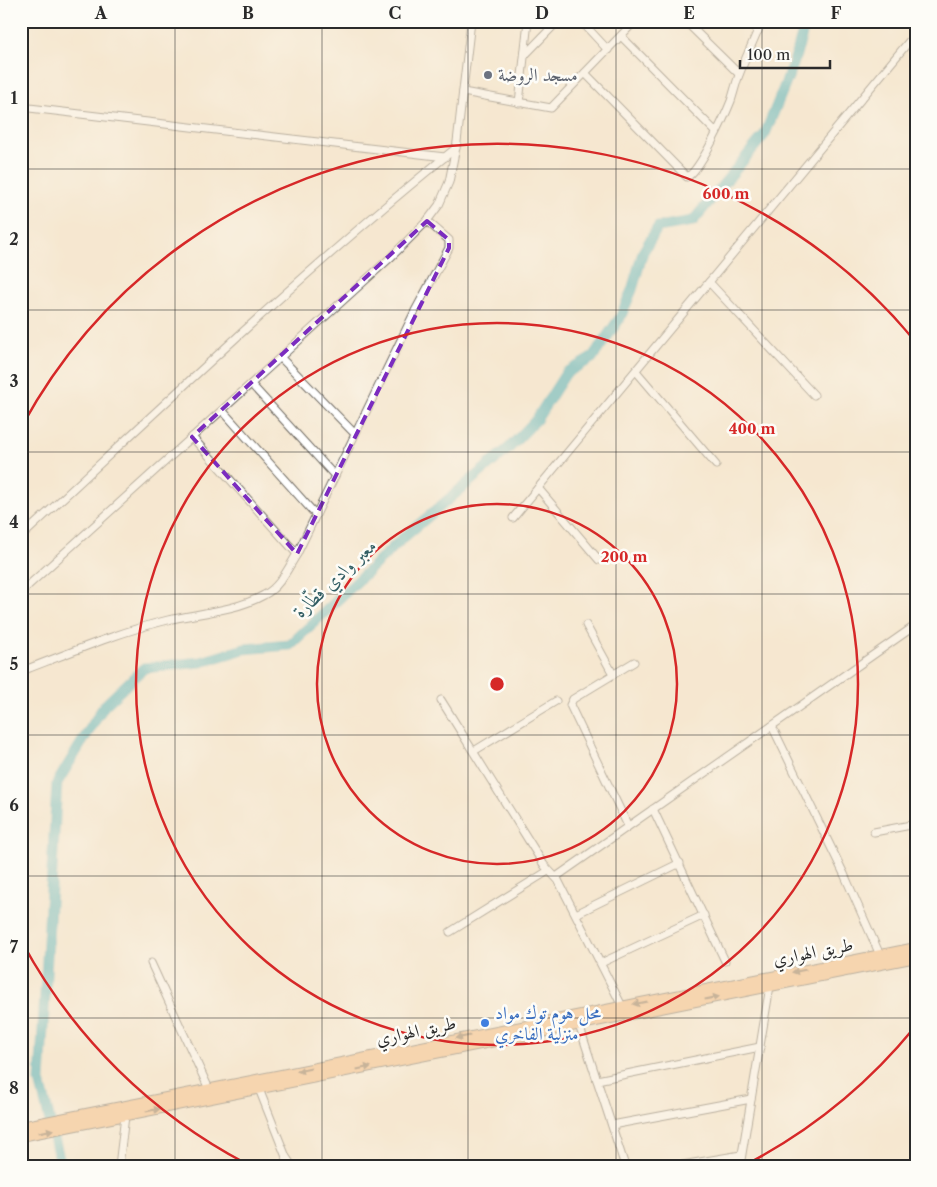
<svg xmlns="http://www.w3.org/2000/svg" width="937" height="1187" font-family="'Libre Caslon Text',Amiri,serif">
  <rect width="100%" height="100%" fill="#fdfcf7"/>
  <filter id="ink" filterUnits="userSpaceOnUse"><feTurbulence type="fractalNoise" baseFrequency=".02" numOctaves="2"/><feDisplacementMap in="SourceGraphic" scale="10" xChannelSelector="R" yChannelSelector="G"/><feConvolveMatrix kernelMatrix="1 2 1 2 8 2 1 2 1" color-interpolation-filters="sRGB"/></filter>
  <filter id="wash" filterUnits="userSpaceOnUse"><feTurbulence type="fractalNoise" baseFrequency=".0096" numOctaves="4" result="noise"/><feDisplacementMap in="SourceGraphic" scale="20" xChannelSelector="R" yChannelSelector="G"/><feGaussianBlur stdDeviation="1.12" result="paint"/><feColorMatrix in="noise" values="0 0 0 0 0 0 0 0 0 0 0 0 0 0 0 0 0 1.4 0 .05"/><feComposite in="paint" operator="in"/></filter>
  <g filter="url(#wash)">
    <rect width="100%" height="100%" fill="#f5e7d0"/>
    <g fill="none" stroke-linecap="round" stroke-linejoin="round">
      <!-- river -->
      <polyline stroke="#3cabba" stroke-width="11" points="61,1166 40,1081 57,783 104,706 144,668 201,662 244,649 290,645 403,538 509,448 536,420 566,373 592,358 620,318 632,290 643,252 658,227 693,221 765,134 793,65 806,21"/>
    </g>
  </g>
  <g filter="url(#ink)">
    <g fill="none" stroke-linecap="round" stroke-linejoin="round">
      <defs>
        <g id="minor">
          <polyline points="581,21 608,50"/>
          <polyline points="685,21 739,74"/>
          <polyline points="748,21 758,31"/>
          <polyline points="621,36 716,132"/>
          <polyline points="525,55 558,21"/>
          <path d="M 585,73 L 687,177 C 700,171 725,116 731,101 C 734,92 736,83 739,75 C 746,57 754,39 762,21"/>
          <polyline points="463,92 551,108 635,21"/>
          <polyline points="519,103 528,21"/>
          <polyline points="21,107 445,157"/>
          <polyline points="709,282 814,395"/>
          <polyline points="281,358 355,434"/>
          <polyline points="636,371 716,465"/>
          <polyline points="251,384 335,476"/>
          <polyline points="222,410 316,515"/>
          <polyline points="192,437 297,554"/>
          <polyline points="538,488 599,560"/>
          <polyline points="513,518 916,33"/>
          <path d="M 21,537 C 164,405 304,270 456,148"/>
          <polyline points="21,592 390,258 427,221 439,205 449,182 457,142 471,21"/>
          <polyline points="586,625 613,674"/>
          <path d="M 27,669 C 74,651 119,632 168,620 C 199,613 236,611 264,595 C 280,587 288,568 297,554 L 415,311 L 449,248 L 449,240 L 427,221"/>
          <polyline points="441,700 544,865 558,880 622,1006"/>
          <polyline points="772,726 844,874 880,955"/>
          <polyline points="474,751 556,701"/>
          <polyline points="653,809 725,961"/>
          <polyline points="628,826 570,705 573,699 634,662"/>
          <polyline points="874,832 911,825 916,827"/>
          <polyline points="556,877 916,625"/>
          <polyline points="576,914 680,863"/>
          <polyline points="450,932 548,871"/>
          <polyline points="151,963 209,1089"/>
          <polyline points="601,963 704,915"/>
          <polyline points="579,1025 625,1166"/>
          <polyline points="597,1080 760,1047"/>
          <polyline points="259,1089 286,1157 292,1166"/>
          <polyline points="612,1125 751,1099"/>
          <polyline points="21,1164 22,1166"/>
          <polyline points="119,1166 125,1116"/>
          <polyline points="676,1166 741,1155"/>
          <polyline points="740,1166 770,986"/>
        </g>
        <g id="highway">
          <polyline points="21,1127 916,948"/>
          <polyline points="21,1136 916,957"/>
        </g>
      </defs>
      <!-- minor casing -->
      <use href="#minor" stroke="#726d65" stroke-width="9"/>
      <!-- highway casing -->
      <use href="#highway" stroke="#726d65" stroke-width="12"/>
      <!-- minor -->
      <use href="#minor" stroke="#fff" stroke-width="7"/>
      <!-- highway -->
      <use href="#highway" stroke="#f6be87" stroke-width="10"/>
    </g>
    <!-- one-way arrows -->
    <defs><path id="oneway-solid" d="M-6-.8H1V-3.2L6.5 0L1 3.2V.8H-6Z" transform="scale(1.25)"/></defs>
    <g fill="#907459">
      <use href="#oneway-solid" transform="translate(799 971) rotate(169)"/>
      <use href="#oneway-solid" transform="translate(712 998) rotate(-11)"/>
      <use href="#oneway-solid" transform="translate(640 1003) rotate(169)"/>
      <use href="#oneway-solid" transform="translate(463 1037) rotate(168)"/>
      <use href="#oneway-solid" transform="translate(364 1068) rotate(-11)"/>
      <use href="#oneway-solid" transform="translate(304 1070) rotate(169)"/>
      <use href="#oneway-solid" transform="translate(153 1110) rotate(-11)"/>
      <use href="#oneway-solid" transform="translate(46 1131) rotate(-11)"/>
    </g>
  </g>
  <!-- marked area -->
  <path d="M0 0H937V1187H0ZM 427,221 L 449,240 L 449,248 L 297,554 L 192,437 Z" fill="#f5e7d0" fill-opacity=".55" fill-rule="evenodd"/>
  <path fill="none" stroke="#7b2cbf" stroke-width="4" stroke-dasharray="10 6" stroke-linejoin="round" d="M 427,221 L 449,240 L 449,248 L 297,554 L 192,437 Z"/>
  <!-- grid -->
  <path fill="none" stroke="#2b2b2b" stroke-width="1" stroke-opacity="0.55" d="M 175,21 L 175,1166M 322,21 L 322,1166M 468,21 L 468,1166M 616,21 L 616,1166M 762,21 L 762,1166M 21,169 L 916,169M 21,310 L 916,310M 21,452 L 916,452M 21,594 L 916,594M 21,735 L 916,735M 21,876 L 916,876M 21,1018 L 916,1018"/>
  <!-- distance rings -->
  <g fill="none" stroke="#d62828" stroke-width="2.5">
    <circle cx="497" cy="684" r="180"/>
    <circle cx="497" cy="684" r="361"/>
    <path d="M914 1028A541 541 0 0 1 747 1164M247 1164A541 541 0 0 1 22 942M22 426A541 541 0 0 1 914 340"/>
  </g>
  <!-- markers -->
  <circle fill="#6b7280" stroke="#fdfcf7" stroke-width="2" cx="488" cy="75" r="5"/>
  <circle fill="#3f7fe0" stroke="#fdfcf7" stroke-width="2" cx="485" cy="1023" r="5"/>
  <g text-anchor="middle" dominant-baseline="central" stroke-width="5" stroke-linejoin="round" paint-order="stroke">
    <!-- worship labels -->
    <g font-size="18" fill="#5b616d" stroke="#fdfcf7" text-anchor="start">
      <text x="498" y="75">مسجد الروضة</text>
    </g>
    <!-- street labels -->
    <g font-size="18" fill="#2b2b2b" stroke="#fdfcf7">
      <text transform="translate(813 952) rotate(-11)">طريق الهواري</text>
      <text transform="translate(416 1031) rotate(-12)">طريق الهواري</text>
    </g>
    <!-- shop labels -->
    <g font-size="18" fill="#366cbe" stroke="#fdfcf7" text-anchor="start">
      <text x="495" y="1013">محل هوم توك مواد<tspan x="495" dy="21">منزلية الفاخري</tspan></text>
    </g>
    <!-- water labels -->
    <g font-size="19" font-style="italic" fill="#325e64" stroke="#fdfcf7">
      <text transform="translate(335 578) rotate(-43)">معبر وادي قطّارة</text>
    </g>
  </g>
  <circle cx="497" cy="684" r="8" fill="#d62828" stroke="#fdfcf7" stroke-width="2.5"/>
  <g font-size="15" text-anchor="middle" font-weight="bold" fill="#d62828" stroke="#fdfcf7" stroke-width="5" stroke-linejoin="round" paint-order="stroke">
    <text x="726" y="199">600 m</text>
    <text x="752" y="434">400 m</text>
    <text x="624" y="562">200 m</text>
  </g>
  <!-- margin -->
  <rect width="937" height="1187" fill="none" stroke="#fdfcf7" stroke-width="55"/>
  <!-- scale -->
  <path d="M740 60v8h90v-8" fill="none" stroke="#2b2b2b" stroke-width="2.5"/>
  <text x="747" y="60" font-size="15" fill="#2b2b2b" stroke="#fdfcf7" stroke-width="4" paint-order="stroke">100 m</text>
  <rect x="28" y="28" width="882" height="1132" fill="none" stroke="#2b2b2b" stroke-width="2"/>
  <g font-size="16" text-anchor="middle" font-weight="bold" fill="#2b2b2b">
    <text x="101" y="19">A</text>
    <text x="248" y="19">B</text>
    <text x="395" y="19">C</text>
    <text x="542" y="19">D</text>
    <text x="689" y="19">E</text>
    <text x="836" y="19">F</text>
    <text x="14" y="104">1</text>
    <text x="14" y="245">2</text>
    <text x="14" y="387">3</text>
    <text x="14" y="528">4</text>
    <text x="14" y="670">5</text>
    <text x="14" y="811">6</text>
    <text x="14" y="953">7</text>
    <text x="14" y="1094">8</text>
  </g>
</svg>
